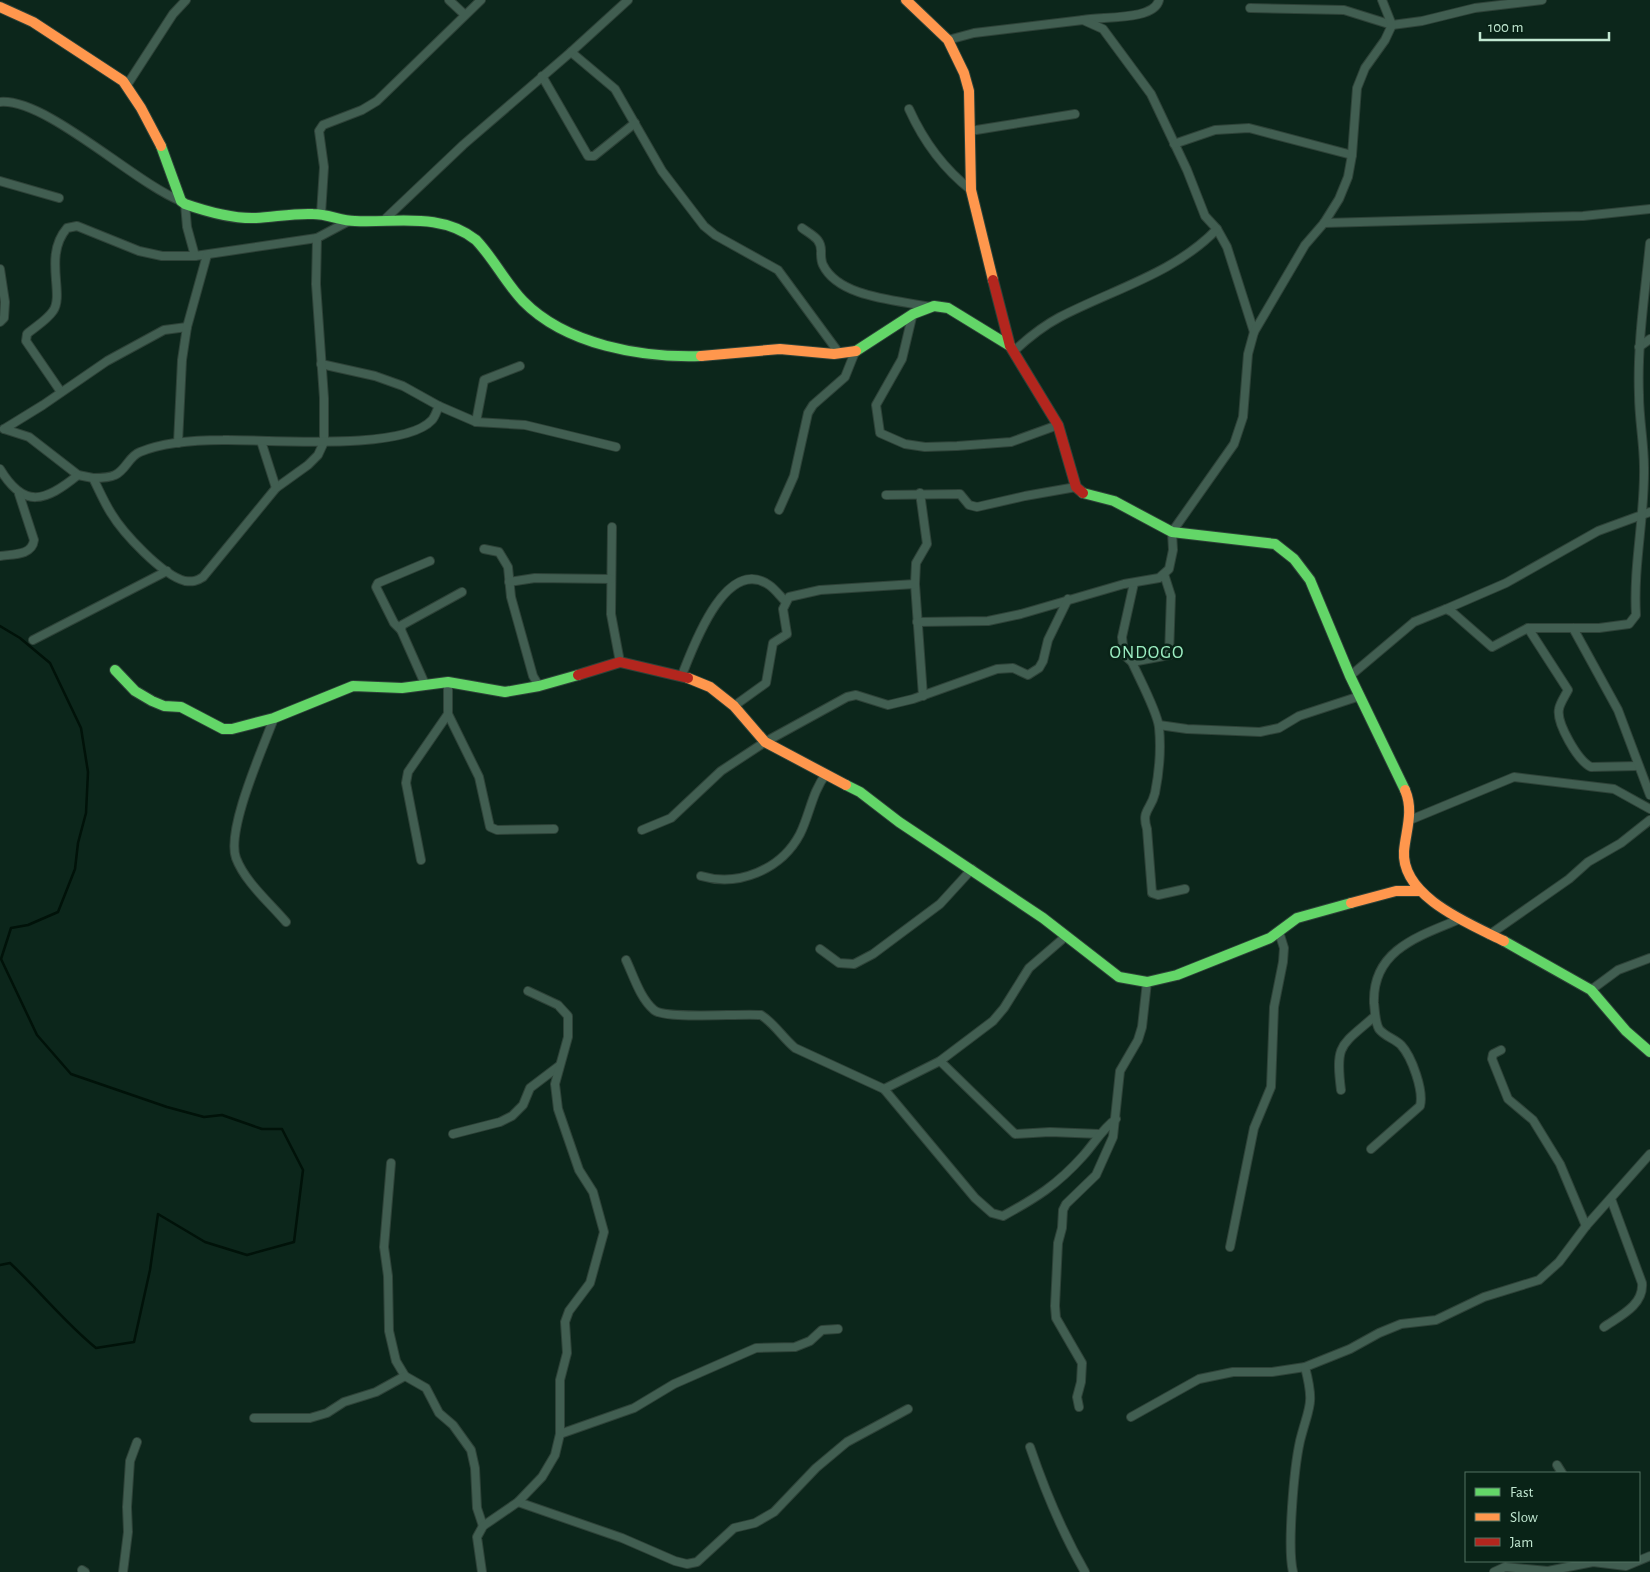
<svg xmlns="http://www.w3.org/2000/svg" width="1650" height="1572" font-family="'Alegreya Sans',sans-serif">
  <rect width="100%" height="100%" fill="#0c261b"/>
  <g fill="none" stroke-linecap="round" stroke-linejoin="round">
    <!-- stream -->
    <path stroke="#011209" stroke-width="2.5" d="M 0,626 L 20,638 L 50,663 L 81,728 L 88,772 L 86,813 L 78,843 L 75,869 L 58,912 L 28,925 L 11,928 L 1,959 L 37,1035 L 71,1074 L 167,1107 L 204,1117 L 222,1115 L 262,1129 L 282,1129 L 303,1170 L 294,1242 L 247,1255 L 205,1242 L 158,1214 L 150,1270 L 134,1342 L 96,1348 C 64,1322 40,1291 10,1263 L 0,1265"/>
    <defs>
      <g id="street">
        <polyline points="449,0 464,14"/>
        <polyline points="1250,8 1344,10 1392,25 1422,21 1475,8 1542,0"/>
        <path d="M 1083,20 C 1101,16 1154,21 1159,0"/>
        <polyline points="948,40 974,33 1083,20 1103,29 1151,94 1187,170 1205,216 1217,229 1227,247 1254,332"/>
        <polyline points="571,52 615,89 662,171 704,226 715,235 778,270 839,353"/>
        <polyline points="542,76 588,156 594,156 635,123"/>
        <polyline points="127,85 173,14 186,0"/>
        <path d="M 0,102 C 46,98 133,182 181,201"/>
        <path d="M 909,109 C 923,140 944,169 971,190"/>
        <polyline points="970,131 1075,114"/>
        <polyline points="1174,144 1215,130 1249,128 1352,155"/>
        <polyline points="0,181 59,198"/>
        <polyline points="185,204 187,227 195,256"/>
        <polyline points="321,214 324,167 319,131 323,125 362,110 377,101 481,0"/>
        <polyline points="383,221 463,145 571,52 628,0"/>
        <polyline points="1324,223 1583,216 1650,209"/>
        <path d="M 802,228 C 813,236 822,239 821,253 C 821,257 821,261 823,265 C 839,298 898,300 930,307"/>
        <polyline points="0,269 5,302 4,318 0,322"/>
        <polyline points="912,317 902,359 876,405 880,433 905,444 925,447 957,446 1011,442 1058,425"/>
        <polyline points="1639,347 1650,339"/>
        <path d="M 1014,351 C 1028,338 1043,326 1060,317 C 1114,289 1175,273 1217,229"/>
        <polyline points="321,364 375,376 403,386 439,406 476,422 525,425 616,447"/>
        <path d="M 61,392 L 26,341 L 27,334 C 35,327 47,320 53,311 C 65,294 43,256 67,228 L 77,226 L 139,251 L 162,256 L 195,256 L 317,238 L 349,221"/>
        <polyline points="476,422 484,380 520,366"/>
        <path d="M 4,429 L 29,437 L 78,475 L 93,478 C 99,490 104,502 111,513 C 123,533 162,575 185,581 C 193,582 197,581 203,577 L 276,488 L 308,465 L 318,455 L 324,442 L 324,398 L 316,284 L 317,238"/>
        <polyline points="4,429 43,405 107,361 164,330 187,327"/>
        <polyline points="261,441 276,488"/>
        <polyline points="178,443 182,360 187,327 207,255"/>
        <path d="M 0,469 C 24,509 45,502 78,475"/>
        <path d="M 93,478 C 100,478 109,478 115,475 C 126,470 129,456 140,452 C 164,442 197,440 223,440 C 266,439 403,452 432,420 C 435,417 437,410 439,406"/>
        <polyline points="920,493 927,544 916,563 915,584 923,696"/>
        <polyline points="886,495 960,494 969,505 977,507 1025,496 1076,487"/>
        <polyline points="779,510 794,476 808,413 813,405 845,377 855,352"/>
        <polyline points="612,527 611,614 620,662"/>
        <polyline points="484,549 499,552 508,567 511,597 533,676 539,686"/>
        <path d="M 0,556 C 12,554 32,556 34,540 L 19,494"/>
        <polyline points="509,582 535,578 611,579"/>
        <path d="M 1134,583 L 1122,637 L 1124,655 L 1132,662 C 1139,678 1157,711 1159,727 C 1161,747 1159,773 1155,793 C 1151,810 1141,810 1147,829 L 1152,893 L 1158,895 L 1185,889"/>
        <polyline points="1446,609 1506,583 1598,531 1650,512"/>
        <polyline points="917,622 988,621 1021,614 1124,584 1159,578 1169,569 1173,550 1172,532 1234,444 1243,417 1248,354 1254,332 1305,245 1324,223 1339,199 1348,177 1352,155 1357,88 1365,68 1385,40 1392,25 1382,0"/>
        <path d="M 1528,628 L 1568,690 C 1565,696 1560,703 1559,709 C 1556,723 1578,761 1591,767 L 1638,766"/>
        <polyline points="1573,628 1618,710 1650,795"/>
        <polyline points="401,630 394,623 376,587 378,583 430,561"/>
        <polyline points="33,640 167,571"/>
        <polyline points="1132,662 1169,655 1171,596 1164,574"/>
        <path d="M 682,675 C 693,647 726,555 769,585 C 775,589 780,596 785,601"/>
        <path d="M 1350,676 L 1414,622 L 1446,609 L 1452,612 L 1492,647 L 1528,628 L 1599,628 L 1629,624 L 1636,615 C 1633,565 1645,517 1644,467 C 1644,443 1639,419 1639,395 C 1637,344 1645,293 1650,243"/>
        <polyline points="448,682 448,714 479,777 490,827 497,830 554,829"/>
        <polyline points="425,684 401,630 402,625 462,592"/>
        <polyline points="734,706 766,683 773,643 787,634 783,609 789,597 820,590 915,584"/>
        <path d="M 274,718 C 263,748 226,830 236,858 C 245,882 270,903 286,922"/>
        <polyline points="1159,725 1187,729 1260,732 1279,728 1299,716 1360,696"/>
        <polyline points="1410,820 1514,777 1614,789 1650,809"/>
        <polyline points="642,830 671,818 721,771 765,742 847,697 856,695 888,705 913,699 997,669 1013,668 1028,675 1039,668 1043,661 1048,640 1068,599"/>
        <polyline points="421,860 406,783 408,772 448,714"/>
        <path d="M 701,876 C 738,887 781,870 800,834 C 810,814 812,792 826,774"/>
        <polyline points="1489,935 1569,879 1588,862 1621,843 1650,820"/>
        <polyline points="820,949 839,963 854,964 873,954 940,904 972,869"/>
        <path d="M 626,960 C 634,977 640,998 654,1010 C 665,1020 741,1013 761,1015 C 775,1024 782,1037 795,1048 L 884,1089 L 940,1061 L 993,1021 L 1004,1008 L 1029,968 L 1065,937"/>
        <polyline points="1591,990 1618,970 1650,958"/>
        <polyline points="1501,1050 1493,1054 1492,1059 1508,1099 1533,1120 1560,1164 1586,1226"/>
        <polyline points="940,1061 1015,1134 1050,1132 1100,1134"/>
        <path d="M 884,1089 L 975,1198 L 992,1213 L 1003,1216 C 1036,1198 1057,1185 1083,1156 C 1094,1144 1102,1129 1116,1119"/>
        <path d="M 1341,1090 C 1335,1043 1341,1046 1375,1016"/>
        <polyline points="453,1134 500,1122 512,1116 523,1105 530,1088 559,1066"/>
        <path d="M 1371,1149 L 1420,1106 C 1424,1091 1412,1057 1401,1045 C 1395,1039 1384,1036 1379,1029 C 1375,1022 1375,1011 1374,1003 C 1372,950 1419,936 1460,919"/>
        <polyline points="391,1163 384,1247 388,1276 389,1331 396,1361 405,1376 426,1388 439,1413 453,1425 471,1450 475,1468 477,1508 483,1526"/>
        <polyline points="1230,1247 1254,1128 1271,1087 1274,1007 1283,962 1284,948 1279,932"/>
        <path d="M 1604,1327 C 1620,1316 1644,1305 1642,1283 L 1611,1199"/>
        <polyline points="1079,1407 1077,1397 1081,1382 1082,1363 1056,1318 1055,1306 1058,1243 1062,1228 1063,1210 1066,1204 1096,1175 1113,1137 1120,1071 1138,1040 1142,1027 1147,982"/>
        <polyline points="1131,1417 1199,1379 1233,1372 1272,1372 1305,1367 1350,1349 1379,1333 1401,1324 1436,1320 1484,1297 1539,1280 1559,1262 1586,1226 1650,1154"/>
        <polyline points="254,1418 310,1418 327,1413 344,1402 376,1392 405,1376"/>
        <polyline points="560,1434 634,1408 674,1384 756,1348 795,1347 810,1341 822,1330 838,1329"/>
        <path d="M 1030,1447 C 1045,1491 1062,1532 1085,1572"/>
        <polyline points="1557,1465 1562,1473"/>
        <polyline points="518,1502 622,1538 675,1561 687,1564 697,1562 734,1528 755,1523 774,1512 816,1468 847,1442 908,1409"/>
        <polyline points="82,1570 85,1572"/>
        <polyline points="123,1572 128,1532 127,1507 130,1461 137,1442"/>
        <polyline points="482,1572 477,1537 483,1526 518,1502 542,1477 555,1455 560,1434 560,1380 567,1353 565,1322 569,1311 590,1283 604,1232 593,1192 579,1170 558,1109 555,1084 568,1037 568,1016 558,1005 528,991"/>
        <path d="M 1293,1572 C 1287,1547 1294,1468 1300,1441 C 1309,1405 1315,1406 1305,1367"/>
        <polyline points="1494,1572 1505,1567 1548,1571 1593,1562 1626,1566 1650,1556"/>
      </g>
      <g id="fast">
        <path d="M 161,146 L 181,201 L 185,204 C 208,212 232,219 256,218 C 275,217 294,213 313,214 C 328,214 341,221 355,221 C 397,223 441,212 476,240 C 494,259 505,282 523,301 C 566,345 642,358 701,356"/>
        <polyline points="856,351 913,314 934,306 948,308 1010,346"/>
        <polyline points="1083,493 1114,501 1172,532 1275,544 1294,559 1310,580 1350,676 1405,790"/>
        <polyline points="115,670 135,691 152,701 164,706 181,707 223,729 232,729 274,718 353,686 402,688 448,682 505,692 539,686 578,675"/>
        <polyline points="846,785 860,792 899,822 1043,918 1119,977 1147,982 1177,975 1270,938 1297,918 1351,903"/>
        <polyline points="1504,941 1591,990 1626,1031 1650,1052"/>
      </g>
      <g id="slow">
        <polyline points="906,0 948,40 964,73 969,91 971,190 993,280"/>
        <polyline points="0,7 33,22 123,81 141,108 161,146"/>
        <polyline points="701,356 780,349 834,354 856,351"/>
        <polyline points="688,678 710,687 734,706 765,742 846,785"/>
        <path d="M 1405,790 C 1414,811 1406,830 1404,851 C 1401,897 1470,924 1504,941"/>
        <polyline points="1351,903 1396,891 1419,891"/>
      </g>
      <g id="jam">
        <polyline points="993,280 1010,346 1058,425 1076,487 1083,493"/>
        <polyline points="578,675 620,662 688,678"/>
      </g>
    </defs>
    <!-- street casing -->
    <use href="#street" stroke="#2e4238" stroke-width="10"/>
    <!-- fast casing -->
    <use href="#fast" stroke="#2e4238" stroke-width="12"/>
    <!-- slow casing -->
    <use href="#slow" stroke="#2e4238" stroke-width="12"/>
    <!-- jam casing -->
    <use href="#jam" stroke="#2e4238" stroke-width="12"/>
    <!-- street -->
    <use href="#street" stroke="#415e51" stroke-width="8"/>
    <!-- fast -->
    <use href="#fast" stroke="#63d668" stroke-width="10"/>
    <!-- slow -->
    <use href="#slow" stroke="#ff974d" stroke-width="10"/>
    <!-- jam -->
    <use href="#jam" stroke="#b3261e" stroke-width="10"/>
  </g>
  <g text-anchor="middle" dominant-baseline="central" stroke-width="5" stroke-linejoin="round" paint-order="stroke">
    <!-- quarter labels -->
    <g font-size="18" letter-spacing="1" fill="#9defc3" stroke="#092317">
      <text x="1147" y="653">ONDOGO</text>
    </g>
  </g>
  <!-- legend -->
  <rect x="1465" y="1472" width="175" height="90" fill="#092317" stroke="#537262"/>
  <rect x="1475" y="1488" width="25" height="8" fill="#63d668" stroke="#537262"/>
  <text x="1510" y="1497" font-size="15" fill="#c2e8d2">Fast</text>
  <rect x="1475" y="1513" width="25" height="8" fill="#ff974d" stroke="#537262"/>
  <text x="1510" y="1522" font-size="15" fill="#c2e8d2">Slow</text>
  <rect x="1475" y="1538" width="25" height="8" fill="#b3261e" stroke="#537262"/>
  <text x="1510" y="1547" font-size="15" fill="#c2e8d2">Jam</text>
  <!-- scale -->
  <path d="M1480 32v8h129v-8" fill="none" stroke="#c2e8d2" stroke-width="2.5"/>
  <text x="1488" y="32" font-size="15" fill="#c2e8d2" stroke="#092317" stroke-width="4" paint-order="stroke">100 m</text>
</svg>
